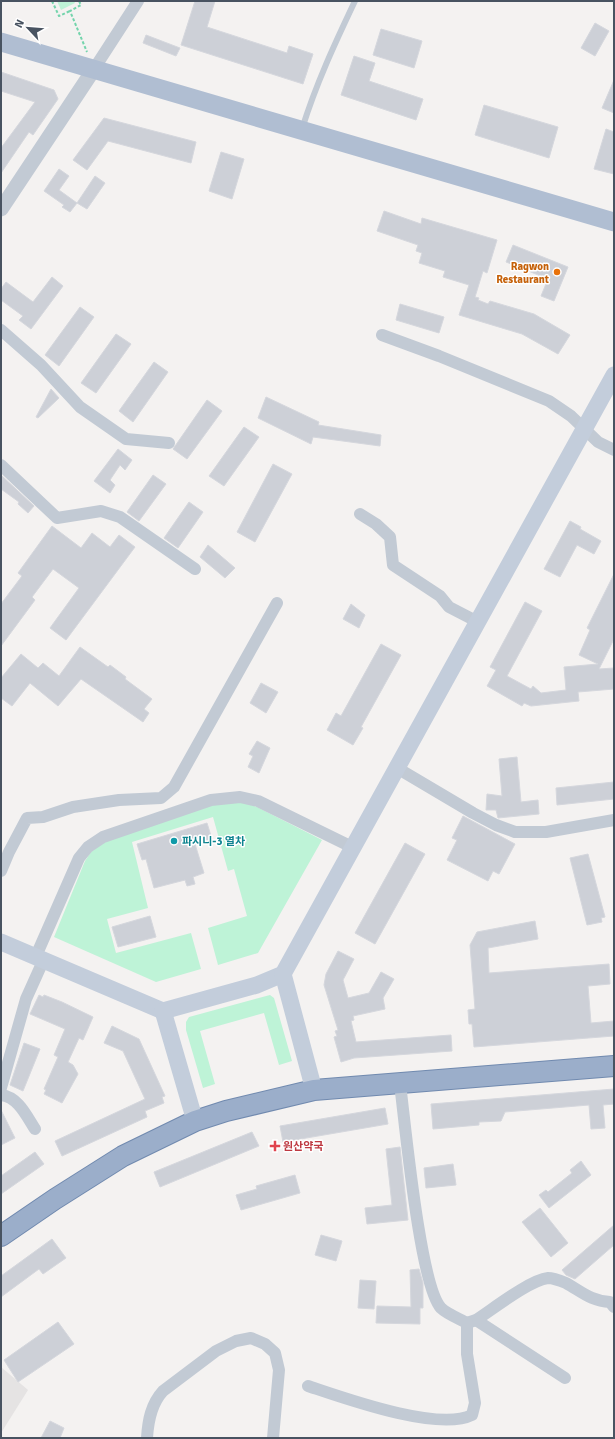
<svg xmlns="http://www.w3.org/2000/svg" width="615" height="1439" font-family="Signika,'Noto Sans KR',sans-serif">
  <rect width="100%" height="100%" fill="#f4f2f1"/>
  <!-- education -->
  <polygon fill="#e5e3e3" points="1,1367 28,1390 1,1433"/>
  <!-- green -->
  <g fill="#bef3d7">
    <polygon points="57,1 74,1 75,3 61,10"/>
    <polygon points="220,802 243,802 257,807 322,840 258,953 218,965 208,928 247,916 234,869 228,871 213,817 132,842 148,908 107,919 116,953 191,933 201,969 156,982 54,937 85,861 91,852 105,841"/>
    <polygon points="270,995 274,998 292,1061 279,1065 264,1013 200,1031 215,1084 203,1088 186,1030 186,1022 189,1017"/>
  </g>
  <!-- building -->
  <g fill="#cdd0d7" stroke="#d5d7dd">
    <polygon points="195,1 215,1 207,27 287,53 289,46 313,54 303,84 181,45"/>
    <polygon points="595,23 609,31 595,56 581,48"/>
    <polygon points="381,29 422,41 414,68 373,55"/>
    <polygon points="146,35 180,48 176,56 143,43"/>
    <polygon points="354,56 375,63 369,81 423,99 416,120 341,95"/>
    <polygon points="1,72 54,90 58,99 33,135 29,132 1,173 1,148 35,102 1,91"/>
    <polygon points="614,80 614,113 602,108"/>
    <polygon points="484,105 558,127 549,158 475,135"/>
    <polygon points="104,118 196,142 191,163 108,141 87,170 73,160"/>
    <polygon points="606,129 614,132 614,174 594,169"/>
    <polygon points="221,152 244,159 232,199 209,191"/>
    <polygon points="59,169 69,176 59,190 77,203 70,212 62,207 64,205 44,191"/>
    <polygon points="95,176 105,183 87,209 77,203"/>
    <polygon points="384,211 421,224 422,218 497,240 487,273 483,271 475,297 479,298 478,300 488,304 490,301 534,314 570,335 558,354 522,334 459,315 469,285 443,277 445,271 419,263 422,253 416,251 418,245 377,231"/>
    <polygon points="513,245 568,267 554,301 541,296 548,279 506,262"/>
    <polygon points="52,277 63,286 31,329 19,320 23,316 1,300 1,289 6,282 33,302"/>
    <polygon points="400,304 444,317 439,333 396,320"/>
    <polygon points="80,307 94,317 59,366 45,355"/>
    <polygon points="116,334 131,344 96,393 81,383"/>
    <polygon points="154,362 168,372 133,422 119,411"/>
    <polygon points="51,389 59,398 38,418 36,417"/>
    <polygon points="266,397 319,422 318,425 381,435 380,446 313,437 311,444 258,418"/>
    <polygon points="207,400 222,411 187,459 173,449"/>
    <polygon points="244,427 259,437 224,486 209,476"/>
    <polygon points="118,449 132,460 125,470 120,465 110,480 115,485 110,493 94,481"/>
    <polygon points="273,464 292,474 255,542 237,532"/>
    <polygon points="1,475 34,506 28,513 18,504 19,502 1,489"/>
    <polygon points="153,475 166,484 139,521 127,512"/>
    <polygon points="189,502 203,512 178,548 164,538"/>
    <polygon points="570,521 581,527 580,529 601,541 594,554 577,545 560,577 544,569"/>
    <polygon points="52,526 81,548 92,533 110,547 119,535 135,547 66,640 50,628 79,588 53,569 32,597 35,600 1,646 1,604 22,576 18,573"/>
    <polygon points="208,545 235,568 225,578 200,557"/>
    <polygon points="614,574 614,639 599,669 614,668 614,689 578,692 579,701 531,706 524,703 522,706 487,686 496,670 490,667 525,602 542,611 507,676 531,689 533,686 541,693 566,690 564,667 598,664 579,655 590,630 587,628"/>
    <polygon points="351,604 365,615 359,628 343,619"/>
    <polygon points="381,644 401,655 361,727 363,728 353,745 327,730 336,713 341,716"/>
    <polygon points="80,647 108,667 110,665 126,677 125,679 152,699 144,709 149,713 143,722 81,679 58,706 30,683 12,706 1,698 1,678 21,654 38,668 43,663 59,676"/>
    <polygon points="261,683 278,692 266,713 250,703"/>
    <polygon points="257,741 270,748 259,773 248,767 253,756 249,754"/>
    <polygon points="517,757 521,802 538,800 539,814 498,818 496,810 486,810 487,794 502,796 499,759"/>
    <polygon points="614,782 614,799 557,805 556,788"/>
    <polygon points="463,816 515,844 499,874 493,871 488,881 447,860 457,840 452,838"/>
    <polygon points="207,823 212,839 195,844 204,873 193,877 195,884 187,886 185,880 154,888 146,859 142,860 137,844"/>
    <polygon points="405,843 425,854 375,944 355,933"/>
    <polygon points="588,854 605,917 601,918 602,922 587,925 570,858"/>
    <polygon points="150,916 156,937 118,947 112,927"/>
    <polygon points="535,921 538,939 488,948 489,973 609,964 610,984 588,986 591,1023 614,1021 614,1036 474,1047 472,1024 469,1024 468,1010 475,1009 470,945 477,932"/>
    <polygon points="338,951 354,959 343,980 348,998 369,993 381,972 394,979 383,998 385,1009 353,1016 354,1020 351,1021 356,1042 451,1035 452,1051 354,1058 341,1062 334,1037 337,1036 335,1031 338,1030 324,985 326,974"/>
    <polygon points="39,995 43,997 44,995 62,1002 93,1017 83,1040 79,1038 68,1062 73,1065 78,1074 62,1103 44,1094 46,1090 44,1089 58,1057 54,1055 65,1029 30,1014"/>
    <polygon points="112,1026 139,1039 165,1096 162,1097 164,1103 145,1111 147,1117 62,1156 55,1141 145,1099 123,1051 104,1043"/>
    <polygon points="24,1043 40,1049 23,1091 10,1085"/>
    <polygon points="614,1089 614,1104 603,1105 605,1128 591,1129 589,1105 505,1112 501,1121 479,1122 479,1125 433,1129 431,1104"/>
    <polygon points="385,1108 388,1124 283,1142 280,1126"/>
    <polygon points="1,1110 15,1138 1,1145"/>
    <polygon points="252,1132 259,1146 160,1187 154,1172"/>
    <polygon points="400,1147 408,1220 367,1224 365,1208 392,1205 386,1149"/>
    <polygon points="35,1152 44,1164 1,1194 1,1176"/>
    <polygon points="581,1161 591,1175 549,1208 539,1195 546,1190 548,1192 572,1173 570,1170"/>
    <polygon points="453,1164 456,1185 426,1188 424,1168"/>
    <polygon points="295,1175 300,1193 241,1210 236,1195 257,1189 256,1186"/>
    <polygon points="540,1208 568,1243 551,1257 522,1222"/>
    <polygon points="614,1225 614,1245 575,1279 566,1275 562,1270"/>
    <polygon points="321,1235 342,1241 336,1261 315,1255"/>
    <polygon points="52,1239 66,1258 43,1274 39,1269 1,1297 1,1276"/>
    <polygon points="419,1269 423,1283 423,1308 420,1308 420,1324 376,1323 377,1306 411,1307 410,1270"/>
    <polygon points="360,1280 376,1281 374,1309 358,1308"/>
    <polygon points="58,1322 74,1344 18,1382 4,1360"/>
    <polygon points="50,1421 64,1428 60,1438 41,1438"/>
  </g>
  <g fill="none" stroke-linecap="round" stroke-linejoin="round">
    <defs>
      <polyline id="trunk" points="1,1236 55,1199 123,1156 195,1121 226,1111 314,1090 614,1066"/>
    </defs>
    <!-- trunk casing -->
    <use href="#trunk" stroke="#718aaf" stroke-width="22"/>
    <!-- path -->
    <g stroke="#74d4ac" stroke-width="2" stroke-dasharray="3 2" stroke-linecap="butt">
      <polyline points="52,1 59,16 70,11"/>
      <polyline points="79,1 81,5 70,11 87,52"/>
    </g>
    <!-- service -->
    <path stroke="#c2cad4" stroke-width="6" d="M 302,129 C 316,84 335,43 355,1"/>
    <!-- minor -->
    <g stroke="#c2cad4" stroke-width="12">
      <polyline points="94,69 138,1"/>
      <polyline points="1,330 41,365 80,407 126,439 169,443"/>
      <polyline points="382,335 439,356 549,401 571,416 598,442 614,450"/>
      <polyline points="1,465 57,518 101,511 120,517 195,569"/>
      <polyline points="360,514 376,524 390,537 393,565 440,596 449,607 478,622"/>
      <polyline points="397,768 473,813 496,825 515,832 546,832 614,820"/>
      <polyline points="1,871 9,852 27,818 43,817 73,807 119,800 161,798 174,787 277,603"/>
      <polyline points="36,956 79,858 88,847 103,837 211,800 240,797 258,801 354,848"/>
      <polyline points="1,1088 26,999 44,959"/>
      <path d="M 1,1095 C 18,1097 26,1115 35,1129"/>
      <polyline points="476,1320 565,1378"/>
      <path d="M 467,1323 L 476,1320 C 493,1309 530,1280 548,1278 C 553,1278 561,1281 566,1283 C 582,1292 591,1301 610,1302 L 614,1307"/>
      <path d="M 308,1386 C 344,1398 438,1432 472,1415 L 475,1403 L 467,1354 L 467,1323 C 460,1319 447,1314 441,1308 C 420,1286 405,1122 400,1084"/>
      <path d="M 147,1438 C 148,1421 151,1404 163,1391 L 216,1351 L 236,1341 L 251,1338 L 265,1344 L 275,1353 L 279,1370 L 273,1438"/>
    </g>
    <!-- tertiary -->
    <polyline stroke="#c2cad4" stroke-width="15" points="1,209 94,69"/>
    <!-- secondary -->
    <g stroke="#c3cddb" stroke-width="17">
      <polyline points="1,942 163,1011 257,985 283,974 614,375"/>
      <polyline points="283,974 314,1090"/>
      <polyline points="163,1011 195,1121"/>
    </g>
    <!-- primary -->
    <polyline stroke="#b0bed2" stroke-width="19" points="1,42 614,222"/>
    <!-- trunk -->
    <use href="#trunk" stroke="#9baeca" stroke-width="20"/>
  </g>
  <!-- markers -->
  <circle fill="#e8710a" stroke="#fff" stroke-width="1.5" cx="557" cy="272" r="4"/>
  <circle fill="#0f9aa8" stroke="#fff" stroke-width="1.5" cx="174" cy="841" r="4"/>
  <path fill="#e0444e" stroke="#fff" stroke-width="1.5" d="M273 1140h4v4h4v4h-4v4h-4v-4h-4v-4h4z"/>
  <g text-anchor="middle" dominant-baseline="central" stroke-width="3" stroke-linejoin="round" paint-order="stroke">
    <!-- food labels -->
    <g font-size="11" font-weight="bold" fill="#c56008" stroke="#fff" text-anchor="end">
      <text x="549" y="266">Ragwon<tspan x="549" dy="13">Restaurant</tspan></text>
    </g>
    <!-- culture labels -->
    <g font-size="11" font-weight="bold" fill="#0d838f" stroke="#fff" text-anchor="start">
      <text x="182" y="841">파시니-3 열차</text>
    </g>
    <!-- health labels -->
    <g font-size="11" font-weight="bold" fill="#be3a42" stroke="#fff" text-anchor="start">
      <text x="283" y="1146">원산약국</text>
    </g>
  </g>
  <!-- border -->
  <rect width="615" height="1439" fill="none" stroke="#485361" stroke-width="4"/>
  <!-- north arrow -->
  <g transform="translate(28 28) rotate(296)" stroke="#ffffff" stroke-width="3" paint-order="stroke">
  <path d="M0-3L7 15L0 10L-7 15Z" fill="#485361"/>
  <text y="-6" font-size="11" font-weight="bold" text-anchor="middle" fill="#485361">N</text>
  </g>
</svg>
